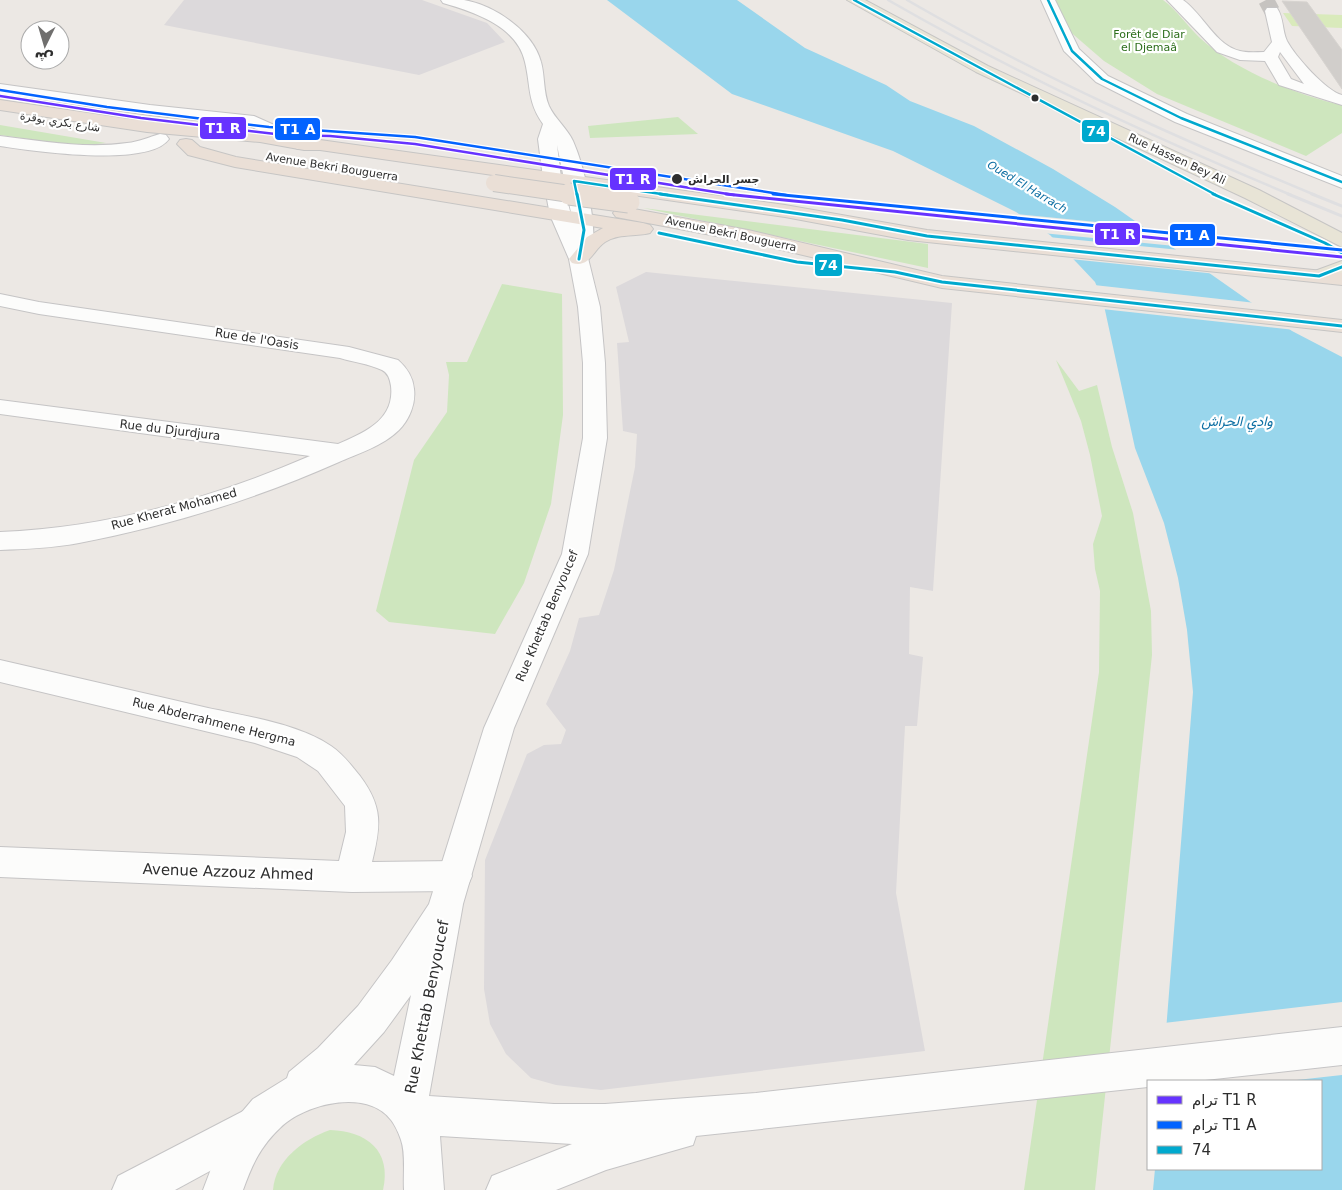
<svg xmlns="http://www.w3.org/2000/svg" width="1342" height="1190" font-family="'DejaVu Sans',Vazirmatn,sans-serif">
  <rect width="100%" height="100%" fill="#ece8e4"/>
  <!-- industrial -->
  <g fill="#dcd9db">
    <polygon points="184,0 422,0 487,23 505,42 419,75 164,25"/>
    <polygon points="646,272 952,303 933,591 910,587 909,654 923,657 917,726 905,726 896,893 925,1051 601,1090 556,1085 531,1078 506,1054 490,1024 484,989 485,860 527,754 544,745 561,744 566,730 546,704 570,651 579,618 599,615 614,570 635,467 637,434 623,431 617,343 629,342 616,287"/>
  </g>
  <!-- green -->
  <g fill="#cee6be">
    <path d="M 1056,0 L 1163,0 C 1178,11 1187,26 1200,38 C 1234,70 1297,95 1342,105 L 1342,133 L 1306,156 L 1157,94 L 1104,61 L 1067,29 Z"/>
    <polygon points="678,117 698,134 590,138 588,126"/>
    <polygon points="0,125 106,143 78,146 0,135"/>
    <polygon points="643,208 928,244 928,268"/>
    <polygon points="502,284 562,294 563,415 551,504 524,583 495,634 389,622 376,611 414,460 447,412 449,375 446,362 467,362"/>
    <polygon points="1056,360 1079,391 1097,385 1112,447 1133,513 1151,611 1152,655 1095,1190 1024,1190 1099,672 1100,591 1095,569 1093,544 1102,516 1090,455 1081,421"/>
    <path d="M 330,1130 C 366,1131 392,1150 383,1190 L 273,1190 C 275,1160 304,1139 330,1130 Z"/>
  </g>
  <!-- pitch -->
  <polygon fill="#d9eabb" points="1283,13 1342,15 1342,28 1292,26"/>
  <!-- water -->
  <polygon fill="#99d6ec" points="607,0 737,0 805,48 886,85 910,101 974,126 1053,169 1115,207 1292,331 1342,357 1342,1190 1153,1190 1155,1169 1321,1169 1321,1081 1162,1081 1193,692 1187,630 1178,578 1164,523 1135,448 1103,301 1095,282 1079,265 1050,235 1016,212 893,151 732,94"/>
  <!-- pier -->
  <g fill="#ece8e4">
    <polygon points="1015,214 1147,227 1175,246 1042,233"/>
    <polygon points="1048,237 1180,250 1217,274 1070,259"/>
    <polygon points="1094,285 1256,303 1295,330 1102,309"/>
    <polygon points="1342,1002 1342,1075 1288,1081 1159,1081 1164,1023"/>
  </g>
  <!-- building -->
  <polygon fill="#d1cecb" stroke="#d7d4d0" points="1282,1 1307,2 1342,50 1342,89"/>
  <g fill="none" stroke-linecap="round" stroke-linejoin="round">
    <!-- street-tunnel -->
    <polyline stroke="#c6c3c0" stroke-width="16" stroke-dasharray="16 8" stroke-linecap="butt" points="1266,0 1272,11"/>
    <defs>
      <g id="street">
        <path d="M 1167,0 L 1183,0 C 1203,14 1215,45 1240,51 C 1247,53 1256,52 1264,52 L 1272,42 L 1265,11 L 1267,8 L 1277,8 C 1284,18 1282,31 1287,41 C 1295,56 1326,91 1342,95 L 1342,105 L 1279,85 L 1265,61 L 1240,60 L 1217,52 ZM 1280,52 L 1304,84 L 1291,79 L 1278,57 Z"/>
        <path d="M 0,294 L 39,302 L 349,347 L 398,360 C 407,368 413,377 414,389 C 416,404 409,420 399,430 C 383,446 359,453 339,462 C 256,499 168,526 79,543 C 53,548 26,549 0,550 L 0,532 C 106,528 213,498 310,456 L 0,414 L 0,400 L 338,444 C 364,433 395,420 391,386 C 390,379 388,373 382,370 C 369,364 353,362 340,358 L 39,314 L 0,306 Z"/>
        <path d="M 0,660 C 69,676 139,692 208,708 C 246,716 299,724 331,746 C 343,754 351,765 360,776 C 383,807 381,825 372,862 L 455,861 L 467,865 L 472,876 L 467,887 L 455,891 L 352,892 L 0,877 L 0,847 L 339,861 L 346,832 L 345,806 L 318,771 L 297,757 L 255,743 L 0,682 Z"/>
        <polygon points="251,1107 265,1113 271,1127 265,1141 175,1190 112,1190 118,1176"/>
      </g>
      <g id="secondary">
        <path d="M 441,0 C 448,0 456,0 464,0 C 494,5 533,31 541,62 C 545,76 543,92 549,106 C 555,119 567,128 573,141 C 585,168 596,220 593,249 L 587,254 L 600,307 L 605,363 L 607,438 L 588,554 L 514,728 L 463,904 L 429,1096 L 554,1104 L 605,1104 L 756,1093 L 1342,1027 L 1342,1065 L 1196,1081 L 1148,1081 L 1148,1087 L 696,1136 L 693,1145 L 606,1170 L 556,1190 L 486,1190 L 492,1176 L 572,1144 L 440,1136 L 444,1190 L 404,1190 C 403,1175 406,1154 401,1140 C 399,1134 395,1125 391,1120 C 367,1088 304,1104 280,1128 C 260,1147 252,1165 243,1190 L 203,1190 L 225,1132 L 253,1099 L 287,1078 L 289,1072 L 318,1048 L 358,1006 L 392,960 L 429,904 L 484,728 L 562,554 L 583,438 L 583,363 L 578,307 L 569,259 L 550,215 L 543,178 L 538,139 L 543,124 C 527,101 531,87 525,62 C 517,26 474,12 443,3 ZM 557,145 L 573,222 L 561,178 ZM 411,995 L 394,1076 L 375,1067 L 354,1065 L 384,1032 Z"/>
        <polygon points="1041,0 1055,0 1079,49 1108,76 1187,114 1342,176 1342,188 1175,122 1096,82 1064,51"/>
        <polygon points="0,84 150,105 254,116 310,141 313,145 310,149 298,149 250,126 150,115 0,94"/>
        <path d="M 160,134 L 166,135 L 169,139 C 149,168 32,151 0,146 L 0,136 C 41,141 85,149 127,143 C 139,142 149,137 160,134 Z"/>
      </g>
      <g id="primary">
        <polygon points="847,0 865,0 988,66 1259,190 1342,233 1342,247 1245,198 976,72"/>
        <polygon points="1342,261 1342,274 1319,282 1312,280 1309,276 1312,272"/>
      </g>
      <g id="highway">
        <polygon points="0,100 129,119 320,140 785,205 927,230 1342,273 1342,285 908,240 785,217 320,150 304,150 260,142 147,132 0,110"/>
        <path d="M 186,139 L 192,140 L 200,147 L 236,157 L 643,223 L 650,225 L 653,229 L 650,233 C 635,237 619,233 605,242 C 592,251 590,268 572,263 L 569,259 L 587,237 L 603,228 L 235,167 L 188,155 L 177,144 L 180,140 Z"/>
        <polygon points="623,207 748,230 942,276 1342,320 1342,332 942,288 748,242 616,217 613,213 616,209"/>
      </g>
    </defs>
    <!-- street casing -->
    <use href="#street" stroke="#c5c4c5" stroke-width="2"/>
    <!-- secondary casing -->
    <use href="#secondary" stroke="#c5c4c5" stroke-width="2"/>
    <!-- primary casing -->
    <use href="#primary" stroke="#c6c5c4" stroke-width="2"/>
    <!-- highway casing -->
    <use href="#highway" stroke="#c6c5c4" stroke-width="2"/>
    <!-- street -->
    <use href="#street" fill="#fcfcfb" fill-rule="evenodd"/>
    <!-- secondary -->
    <use href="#secondary" fill="#fcfcfb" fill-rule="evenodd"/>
    <!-- primary -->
    <use href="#primary" fill="#e8e4d6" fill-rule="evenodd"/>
    <!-- highway -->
    <use href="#highway" fill="#eadfd6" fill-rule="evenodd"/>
    <!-- rail-far1 -->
    <g stroke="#dfdfe1" stroke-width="2.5">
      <path d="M 888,0 C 1018,75 1153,137 1291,195"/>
      <path d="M 907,0 C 1038,76 1175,137 1315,195"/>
    </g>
    <!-- rail -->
    <g stroke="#dfdfe1" stroke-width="3">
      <polyline points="1288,194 1342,216"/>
      <polyline points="1312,194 1342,206"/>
    </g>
    <defs>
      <polyline id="highway-bridge-far1" points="494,183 577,195"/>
      <polyline id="highway-bridge" points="569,194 629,202"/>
    </defs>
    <!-- highway-bridge-far1 casing -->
    <use href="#highway-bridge-far1" stroke="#c6c5c4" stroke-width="18" stroke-linecap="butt"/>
    <!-- highway-bridge casing -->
    <use href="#highway-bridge" stroke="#c6c5c4" stroke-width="23" stroke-linecap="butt"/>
    <!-- highway-bridge-far1 -->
    <use href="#highway-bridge-far1" stroke="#eadfd6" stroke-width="16"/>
    <!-- highway-bridge -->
    <use href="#highway-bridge" stroke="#eadfd6" stroke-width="21"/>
    <defs>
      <g id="bus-1-far1">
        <polyline points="854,0 1216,195"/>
        <polyline points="1048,0 1072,51 1102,79 1181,118 1342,182"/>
        <polyline points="577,195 574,181 668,195"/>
      </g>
      <g id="bus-1">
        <polyline points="577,194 584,230 579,259"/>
        <polyline points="660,194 842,220 927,236 1319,276 1342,267"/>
        <polyline points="1213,194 1325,243 1342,253"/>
        <polyline points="659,233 797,262 895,272 942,282 1342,326"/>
      </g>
    </defs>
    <!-- bus-1-far1 casing -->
    <use href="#bus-1-far1" stroke="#fff" stroke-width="5"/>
    <!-- bus-1 casing -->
    <use href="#bus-1" stroke="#fff" stroke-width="6"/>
    <!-- bus-1-far1 -->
    <use href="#bus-1-far1" stroke="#00a9ce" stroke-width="2.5"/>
    <!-- bus-1 -->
    <use href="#bus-1" stroke="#00a9ce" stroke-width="3"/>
    <defs>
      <polyline id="tram-1-far1" points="0,96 141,118 284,135 330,136 415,144 734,195"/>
      <polyline id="tram-1" points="726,194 1342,257"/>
      <polyline id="tram-2-far1" points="0,90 107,107 269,127 415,137 786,195"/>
      <polyline id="tram-2" points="773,194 1342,250"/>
    </defs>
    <!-- tram-1-far1 casing -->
    <use href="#tram-1-far1" stroke="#fff" stroke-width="5"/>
    <!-- tram-1 casing -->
    <use href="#tram-1" stroke="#fff" stroke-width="6"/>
    <!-- tram-2-far1 casing -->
    <use href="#tram-2-far1" stroke="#fff" stroke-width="5"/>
    <!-- tram-2 casing -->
    <use href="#tram-2" stroke="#fff" stroke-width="6"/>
    <!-- tram-1-far1 -->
    <use href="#tram-1-far1" stroke="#63f" stroke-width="2.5"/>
    <!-- tram-1 -->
    <use href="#tram-1" stroke="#63f" stroke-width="3"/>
    <!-- tram-2-far1 -->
    <use href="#tram-2-far1" stroke="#0363ff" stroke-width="2.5"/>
    <!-- tram-2 -->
    <use href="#tram-2" stroke="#0363ff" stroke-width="3"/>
  </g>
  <!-- markers -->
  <g fill="#2e2e2e" stroke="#fff" stroke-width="2">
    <circle cx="1035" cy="98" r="4.5"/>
    <circle cx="677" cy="179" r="6"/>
  </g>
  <g text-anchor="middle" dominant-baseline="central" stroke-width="4.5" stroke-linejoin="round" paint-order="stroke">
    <!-- far-park labels -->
    <g font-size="11" fill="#2c6e1b" stroke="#fff">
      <text x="1149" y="34">Forêt de Diar<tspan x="1149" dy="13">el Djemaâ</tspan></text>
    </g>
    <!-- far-street labels -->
    <g font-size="11" fill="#2e2e2e" stroke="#fff">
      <text transform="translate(60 122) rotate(9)">شارع بكري بوقرة</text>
      <text transform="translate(1177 159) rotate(25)">Rue Hassen Bey Ali</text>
      <text transform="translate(332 167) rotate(9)">Avenue Bekri Bouguerra</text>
      <text transform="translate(731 234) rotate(12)">Avenue Bekri Bouguerra</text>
    </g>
    <!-- far-stop labels -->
    <g font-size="11" font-weight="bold" fill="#2e2e2e" stroke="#fff" text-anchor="start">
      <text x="688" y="179">جسر الحراش</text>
    </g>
    <!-- far-water labels -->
    <g font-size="11" font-style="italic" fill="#0d6fa3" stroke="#fff">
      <text transform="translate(1027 187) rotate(31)">Oued El Harrach</text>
    </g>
    <!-- street labels -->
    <g font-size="12" fill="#2e2e2e" stroke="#fff">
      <text transform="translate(257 339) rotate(9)">Rue de l'Oasis</text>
      <text transform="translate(170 430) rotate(7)">Rue du Djurdjura</text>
      <text transform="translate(174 509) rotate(-15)">Rue Kherat Mohamed</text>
      <text transform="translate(547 616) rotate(-67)">Rue Khettab Benyoucef</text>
      <text transform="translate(214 722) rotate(14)">Rue Abderrahmene Hergma</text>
    </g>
    <!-- water labels -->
    <g font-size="14" font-style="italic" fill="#0d6fa3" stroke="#fff">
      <text x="1237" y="421">وادي الحراش</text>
    </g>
    <!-- near-street labels -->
    <g font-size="15" fill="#2e2e2e" stroke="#fff">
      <text transform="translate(228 872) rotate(2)">Avenue Azzouz Ahmed</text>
      <text transform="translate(427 1007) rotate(-79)">Rue Khettab Benyoucef</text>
    </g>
  </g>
  <g stroke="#fff" stroke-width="2">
    <rect x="199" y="116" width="48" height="24" rx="5" fill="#63f"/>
    <rect x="274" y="117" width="47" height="24" rx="5" fill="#0363ff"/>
    <rect x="1081" y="119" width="29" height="24" rx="5" fill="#00a9ce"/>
    <rect x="609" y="167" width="48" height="24" rx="5" fill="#63f"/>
    <rect x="1094" y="222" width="47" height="24" rx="5" fill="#63f"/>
    <rect x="1169" y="223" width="47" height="24" rx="5" fill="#0363ff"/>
    <rect x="814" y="253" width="29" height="24" rx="5" fill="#00a9ce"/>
  </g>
  <g font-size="14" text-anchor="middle" font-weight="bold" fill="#fff">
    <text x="223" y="133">T1 R</text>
    <text x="298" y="134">T1 A</text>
    <text x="1096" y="136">74</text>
    <text x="633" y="184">T1 R</text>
    <text x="1118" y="239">T1 R</text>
    <text x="1192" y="240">T1 A</text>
    <text x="828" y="270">74</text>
  </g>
  <!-- legend -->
  <rect x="1147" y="1080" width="175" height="90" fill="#ffffff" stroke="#ababab"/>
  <rect x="1157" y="1096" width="25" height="8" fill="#6633ff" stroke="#ababab"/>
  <text x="1192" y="1105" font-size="15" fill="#2e2e2e">ترام T1 R</text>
  <rect x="1157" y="1121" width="25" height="8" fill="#0363ff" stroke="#ababab"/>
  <text x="1192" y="1130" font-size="15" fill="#2e2e2e">ترام T1 A</text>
  <rect x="1157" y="1146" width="25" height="8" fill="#00a9ce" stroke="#ababab"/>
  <text x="1192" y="1155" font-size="15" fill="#2e2e2e">74</text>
  <!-- north arrow -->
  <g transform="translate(45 45) rotate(185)"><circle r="24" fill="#ffffff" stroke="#ababab"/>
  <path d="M0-4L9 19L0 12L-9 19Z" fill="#706f6e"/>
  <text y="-8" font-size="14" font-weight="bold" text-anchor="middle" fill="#2e2e2e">ش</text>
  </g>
</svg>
